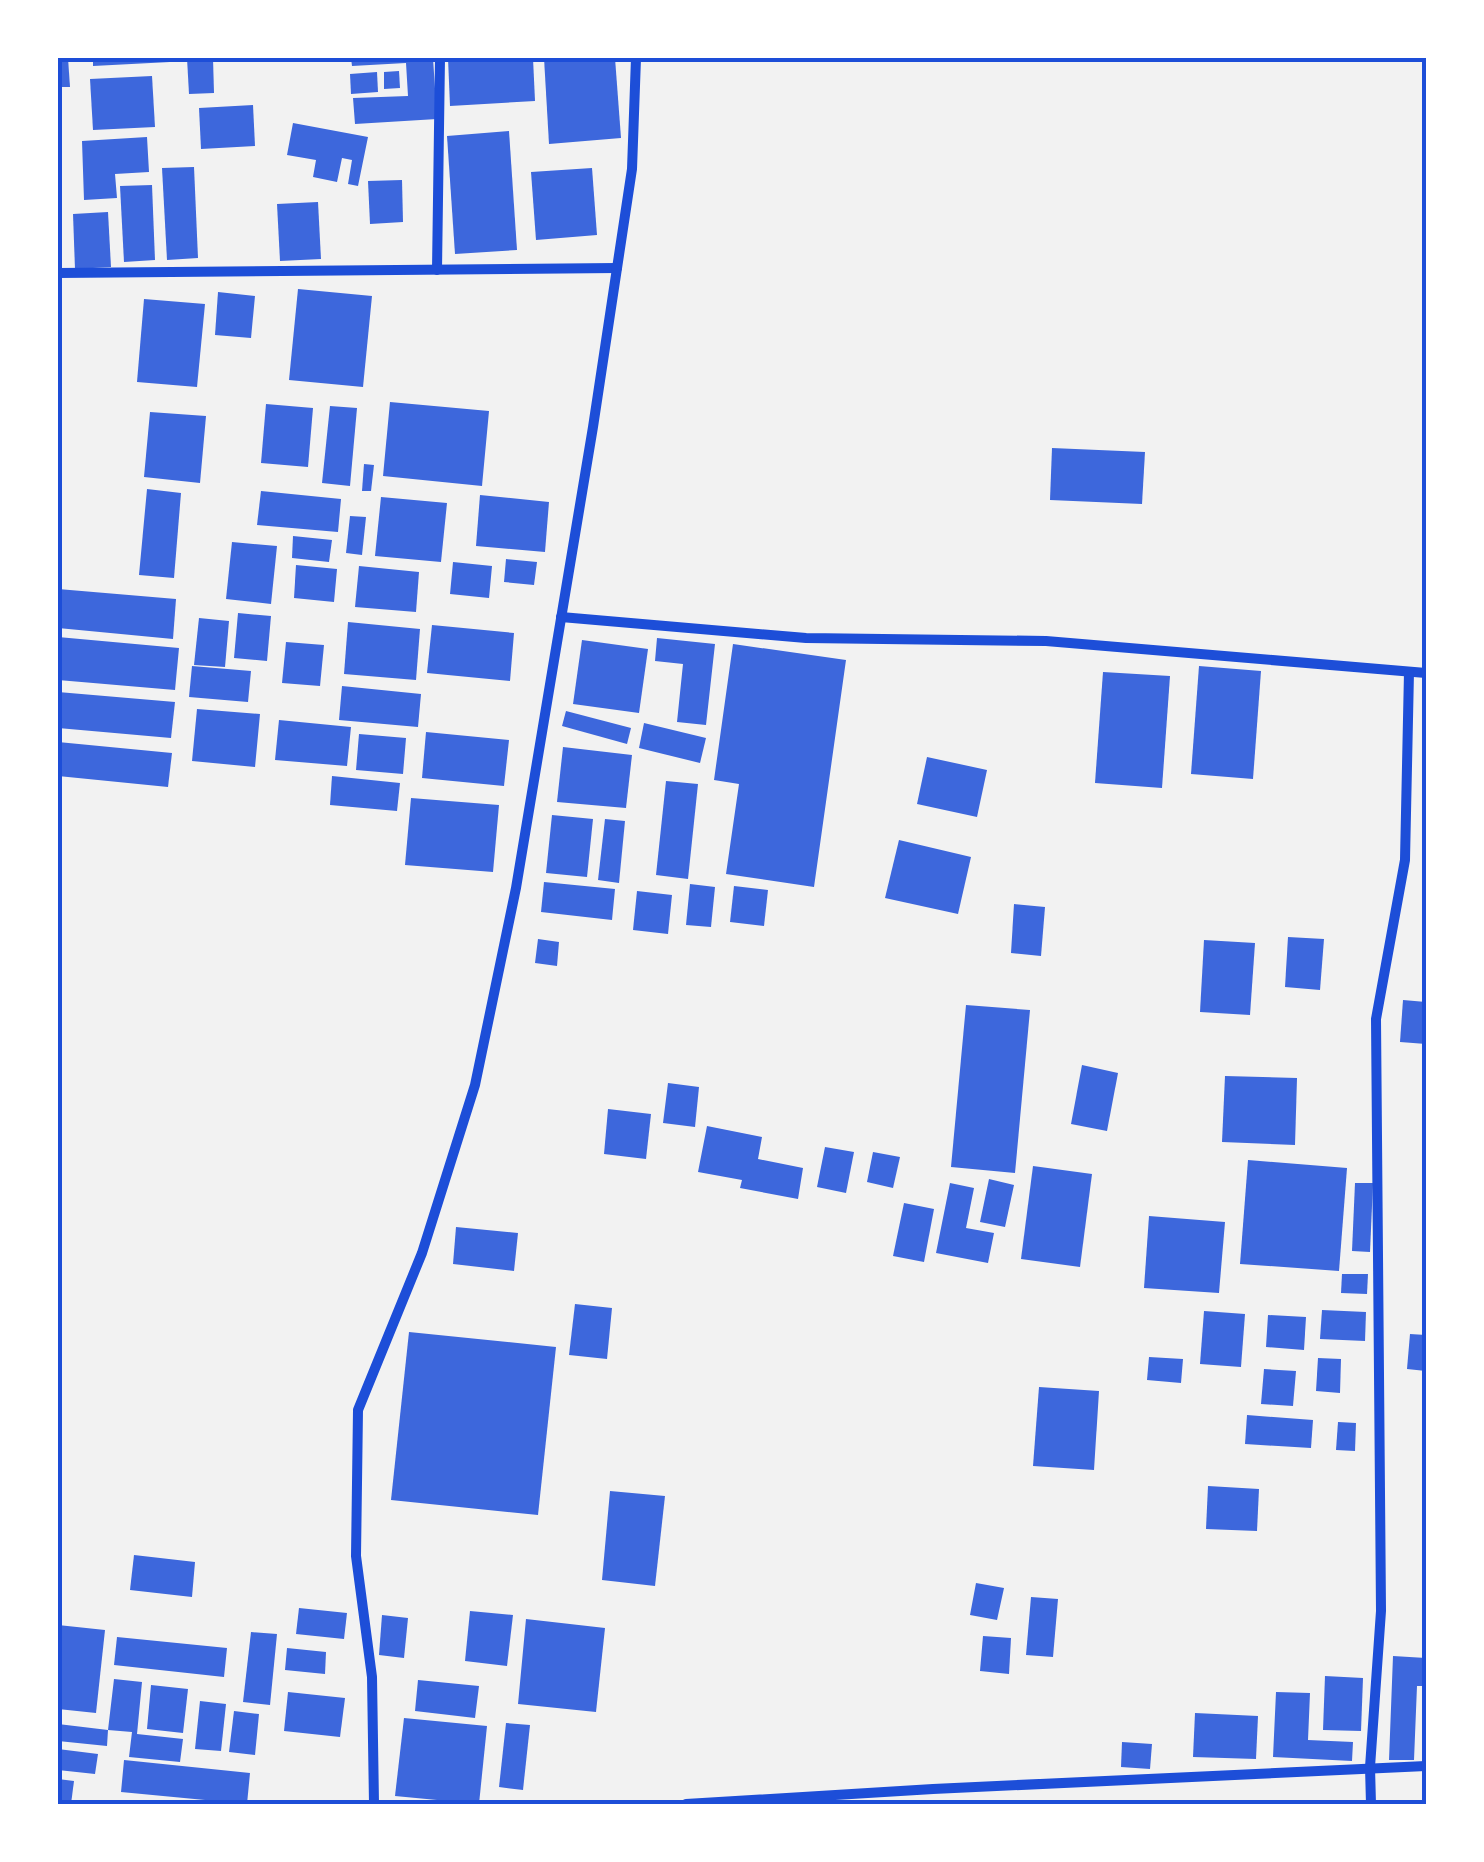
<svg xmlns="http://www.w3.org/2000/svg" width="1484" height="1862" font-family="Manrope,sans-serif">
  <rect width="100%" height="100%" fill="#f2f2f2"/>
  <!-- building -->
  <g fill="#3d67dc">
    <polygon points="58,58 68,58 70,87 58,87"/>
    <polygon points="93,58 170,58 170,62 93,66"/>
    <polygon points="187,58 213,58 214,93 189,94"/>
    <polygon points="351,58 433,58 437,119 355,124 353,98 408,96 406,63 352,66"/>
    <polygon points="448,58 533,58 535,101 450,106"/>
    <polygon points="544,58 615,58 621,138 549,144"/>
    <polygon points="399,71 400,88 384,89 384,72"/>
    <polygon points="377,72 378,92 351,94 350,74"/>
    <polygon points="152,76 155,127 93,130 90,79"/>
    <polygon points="253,105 255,146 201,149 199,108"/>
    <polygon points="293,123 368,137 358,186 348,184 352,160 342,158 337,182 313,177 316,160 287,155"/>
    <polygon points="509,131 517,250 455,254 447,136"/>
    <polygon points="147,137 149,172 115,174 117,198 84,200 82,141"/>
    <polygon points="194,167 198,258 167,260 162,168"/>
    <polygon points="592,168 597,235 536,240 531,172"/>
    <polygon points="402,180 403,222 370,224 368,181"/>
    <polygon points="152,185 155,260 124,262 120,186"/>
    <polygon points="318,202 321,259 280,261 277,204"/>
    <polygon points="108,212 111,267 75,269 73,214"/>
    <polygon points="298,289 372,296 363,387 289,380"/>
    <polygon points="218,292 255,296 251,338 215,335"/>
    <polygon points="144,299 205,304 197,387 137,382"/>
    <polygon points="390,402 489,411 482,486 383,476"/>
    <polygon points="266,404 313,408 308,467 261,463"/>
    <polygon points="330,406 357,408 350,486 322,483"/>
    <polygon points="150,412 206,416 200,483 144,477"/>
    <polygon points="1052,448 1145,452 1142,504 1050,500"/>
    <polygon points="364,464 374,465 371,491 362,491"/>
    <polygon points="147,489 181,493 174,578 139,575"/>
    <polygon points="261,491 341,499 338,532 257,525"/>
    <polygon points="480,495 549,502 545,552 476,546"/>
    <polygon points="381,497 447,503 441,562 375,556"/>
    <polygon points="350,516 366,517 362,555 346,553"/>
    <polygon points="293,536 332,540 329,562 292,558"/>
    <polygon points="232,542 277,546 271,604 226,599"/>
    <polygon points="506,559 537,562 534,585 504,582"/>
    <polygon points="453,562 492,566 489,598 450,594"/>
    <polygon points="296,565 337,569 334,602 294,598"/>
    <polygon points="359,566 419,572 416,612 355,607"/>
    <polygon points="58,589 176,599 173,639 58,628"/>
    <polygon points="238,613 271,616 267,661 234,658"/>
    <polygon points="199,618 229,621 225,667 194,665"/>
    <polygon points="348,622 420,629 416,680 344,674"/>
    <polygon points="432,625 514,633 510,681 427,673"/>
    <polygon points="58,637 179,648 175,690 58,680"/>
    <polygon points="657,638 715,644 706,725 677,722 683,664 655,661"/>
    <polygon points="582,640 648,649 639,713 573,704"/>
    <polygon points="286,642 324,645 320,686 282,683"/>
    <polygon points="733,644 846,660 814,887 726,874 739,784 714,780"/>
    <polygon points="192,666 251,671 248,702 189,697"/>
    <polygon points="1199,666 1261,671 1253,779 1191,774"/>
    <polygon points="1103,672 1170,676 1162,788 1095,783"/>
    <polygon points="342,686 421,694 418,727 339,720"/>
    <polygon points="58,692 175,702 171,738 58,728"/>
    <polygon points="197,709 260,714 255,767 192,761"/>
    <polygon points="566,711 631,728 627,744 562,726"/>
    <polygon points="279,720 351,727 347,766 275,760"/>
    <polygon points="644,723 706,738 700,763 639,748"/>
    <polygon points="426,732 509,740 504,786 422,778"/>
    <polygon points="359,734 406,738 403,774 356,770"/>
    <polygon points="58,742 172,753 168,787 58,776"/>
    <polygon points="563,747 632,755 626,808 557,802"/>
    <polygon points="927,757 987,770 977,817 917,804"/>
    <polygon points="332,776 400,783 397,811 330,805"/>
    <polygon points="666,781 698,784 688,879 656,875"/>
    <polygon points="411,798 499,805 493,872 405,865"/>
    <polygon points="552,815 593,819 587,877 546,873"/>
    <polygon points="605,819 625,821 619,883 598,880"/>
    <polygon points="899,840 971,857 958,914 885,898"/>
    <polygon points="544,882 615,889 612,920 541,912"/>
    <polygon points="690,884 715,887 711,927 686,925"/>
    <polygon points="734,886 768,890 764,926 730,922"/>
    <polygon points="637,891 672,895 668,934 633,930"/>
    <polygon points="1014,904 1045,907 1041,956 1011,953"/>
    <polygon points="1288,937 1324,939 1320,990 1285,987"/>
    <polygon points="538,939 559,942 557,966 535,963"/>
    <polygon points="1204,940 1255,943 1250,1015 1200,1012"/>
    <polygon points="1403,1000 1426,1002 1426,1044 1400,1042"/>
    <polygon points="966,1005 1030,1010 1015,1173 951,1167"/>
    <polygon points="1082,1065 1118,1073 1107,1131 1071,1124"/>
    <polygon points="1225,1076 1297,1078 1295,1145 1222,1142"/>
    <polygon points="668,1083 699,1087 695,1127 663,1123"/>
    <polygon points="608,1109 651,1114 646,1159 604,1154"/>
    <polygon points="707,1126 762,1137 758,1159 803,1168 798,1199 740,1188 742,1180 698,1172"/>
    <polygon points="825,1147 854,1152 846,1193 817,1187"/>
    <polygon points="873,1152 900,1157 893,1188 867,1182"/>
    <polygon points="1248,1160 1347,1168 1339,1271 1240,1264"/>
    <polygon points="1033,1166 1092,1174 1080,1267 1021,1259"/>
    <polygon points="989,1179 1014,1185 1005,1227 980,1222"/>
    <polygon points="950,1183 974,1188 966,1228 994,1233 988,1263 936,1253"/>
    <polygon points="1355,1183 1373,1183 1370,1252 1352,1251"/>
    <polygon points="904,1203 934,1209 924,1262 893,1256"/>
    <polygon points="1149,1216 1225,1222 1219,1293 1144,1288"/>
    <polygon points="456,1227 518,1233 514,1271 453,1264"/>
    <polygon points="1342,1274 1368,1274 1367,1294 1341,1293"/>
    <polygon points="575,1304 612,1308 607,1359 569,1355"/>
    <polygon points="1322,1310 1366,1312 1365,1341 1320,1339"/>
    <polygon points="1204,1311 1245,1314 1241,1367 1200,1364"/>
    <polygon points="1268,1315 1306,1317 1304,1350 1266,1347"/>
    <polygon points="409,1332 556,1347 538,1515 391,1500"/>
    <polygon points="1410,1334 1426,1335 1426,1371 1407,1369"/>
    <polygon points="1149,1357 1183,1359 1181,1383 1147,1380"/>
    <polygon points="1318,1358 1341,1359 1340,1393 1316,1391"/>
    <polygon points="1264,1369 1296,1371 1293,1406 1261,1404"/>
    <polygon points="1039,1387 1099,1391 1094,1470 1033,1466"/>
    <polygon points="1247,1415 1313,1420 1311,1448 1245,1444"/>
    <polygon points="1338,1422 1356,1423 1355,1451 1336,1450"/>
    <polygon points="1208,1486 1259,1489 1257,1531 1206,1529"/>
    <polygon points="610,1491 665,1496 655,1586 602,1580"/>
    <polygon points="134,1555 195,1562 192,1597 130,1590"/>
    <polygon points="976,1583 1004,1588 997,1620 970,1615"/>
    <polygon points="1031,1597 1058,1599 1053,1657 1026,1655"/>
    <polygon points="299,1608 347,1613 344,1639 296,1634"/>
    <polygon points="470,1611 513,1615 507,1666 465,1661"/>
    <polygon points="382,1615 408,1618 404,1658 379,1655"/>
    <polygon points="526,1619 605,1628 596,1712 518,1704"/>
    <polygon points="58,1625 105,1630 96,1713 58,1709"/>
    <polygon points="251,1632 277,1634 270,1705 243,1702"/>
    <polygon points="983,1636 1011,1638 1009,1674 980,1671"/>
    <polygon points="117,1637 227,1648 224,1677 114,1665"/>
    <polygon points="287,1648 326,1652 325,1674 285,1670"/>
    <polygon points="1393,1656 1426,1658 1426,1686 1417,1686 1414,1760 1389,1760"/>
    <polygon points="1325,1676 1363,1678 1361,1731 1323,1730"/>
    <polygon points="114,1679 142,1682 137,1734 183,1739 180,1762 129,1757 132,1732 108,1730"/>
    <polygon points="418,1680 479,1686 475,1718 415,1711"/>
    <polygon points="151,1685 188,1689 183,1733 147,1729"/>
    <polygon points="288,1692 345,1698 340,1737 284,1731"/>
    <polygon points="1276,1692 1310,1693 1308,1740 1353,1742 1352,1761 1273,1757"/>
    <polygon points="200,1701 226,1704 221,1751 195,1749"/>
    <polygon points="234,1711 259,1714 255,1755 229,1752"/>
    <polygon points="1195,1713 1258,1716 1256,1759 1193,1757"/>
    <polygon points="404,1718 487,1726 479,1804 395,1796"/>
    <polygon points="506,1723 530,1725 523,1790 499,1787"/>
    <polygon points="58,1724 108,1730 107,1746 58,1741"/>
    <polygon points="1122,1742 1152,1744 1150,1769 1121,1767"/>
    <polygon points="58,1749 98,1754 95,1774 58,1770"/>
    <polygon points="124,1760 250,1773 247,1804 121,1792"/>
    <polygon points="58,1779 74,1781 71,1804 58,1804"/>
  </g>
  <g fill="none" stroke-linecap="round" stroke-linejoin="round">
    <!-- minor -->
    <g stroke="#1d4ed8" stroke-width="10">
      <polyline points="437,270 440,58"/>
      <polyline points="58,273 617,268"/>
      <polyline points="561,617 806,638 1046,641 1426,673"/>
      <polyline points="374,1804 372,1677 356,1556 358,1410 422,1253 475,1085 516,888 593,427 632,169 636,58"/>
      <polyline points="686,1804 933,1789 1426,1766"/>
      <polyline points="1371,1804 1370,1767 1381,1611 1376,1019 1405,860 1409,672"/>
    </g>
  </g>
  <!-- border -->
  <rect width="1484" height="1862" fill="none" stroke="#ffffff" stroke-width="120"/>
  <rect x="60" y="60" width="1364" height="1742" fill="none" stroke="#1d4ed8" stroke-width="4"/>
</svg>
